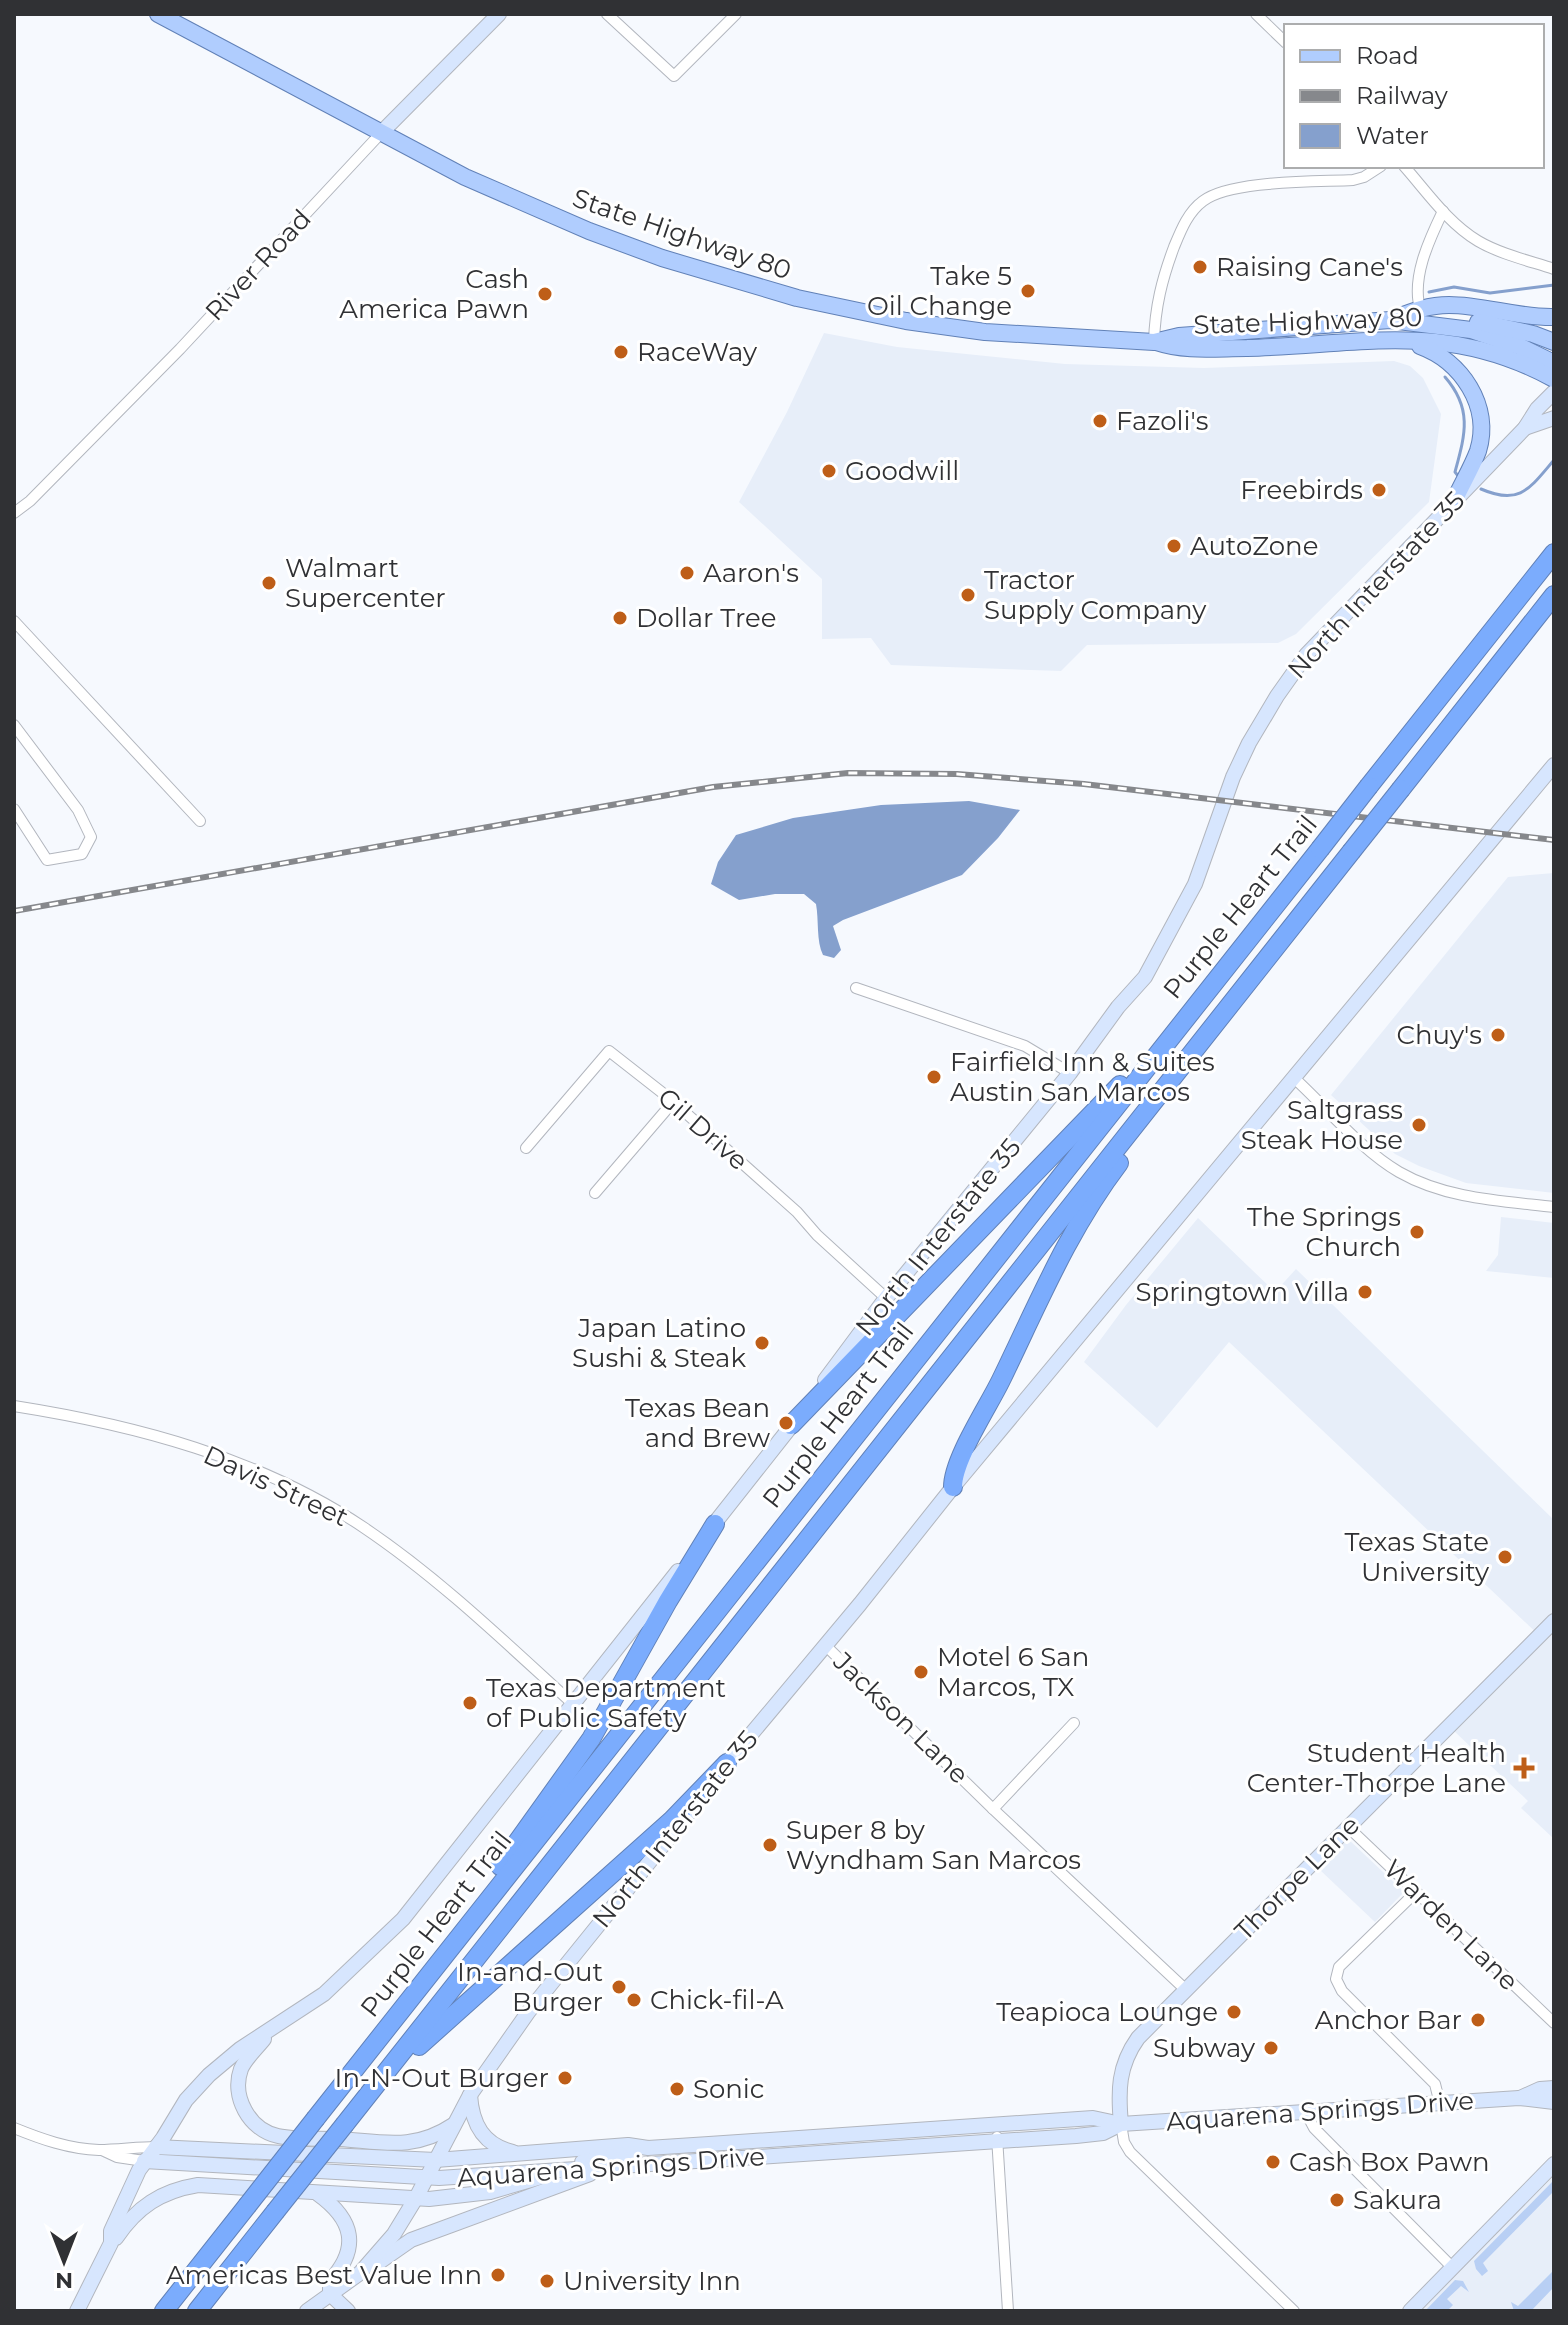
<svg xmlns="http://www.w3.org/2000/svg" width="1568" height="2325" font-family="Montserrat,sans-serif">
  <rect width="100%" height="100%" fill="#f6f9fe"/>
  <!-- built -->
  <g fill="#e7eef9">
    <polygon points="824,333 897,347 1065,364 1204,368 1394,361 1410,366 1423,378 1441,414 1429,502 1296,634 1278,643 1087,645 1061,671 891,665 871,638 822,639 822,579 739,502 787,412"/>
    <polygon points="1554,873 1554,1193 1466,1183 1419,1166 1395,1154 1331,1095 1508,877"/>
    <polygon points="1501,1217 1554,1223 1554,1278 1486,1271 1498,1255"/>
    <polygon points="1198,1218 1275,1292 1296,1269 1554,1520 1554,1839 1521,1808 1528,1801 1454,1731 1544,1640 1229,1342 1157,1428 1084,1362 1126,1305"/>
    <polygon points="1348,1839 1402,1890 1402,1894 1375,1922 1319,1869"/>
    <polygon points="1554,2174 1554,2311 1420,2311 1445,2286"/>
  </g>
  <!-- green -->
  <g fill="#b8cff4">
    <polygon points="1554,2180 1554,2191 1483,2263 1488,2271 1482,2276 1476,2269 1474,2261"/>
    <polygon points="1554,2270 1554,2287 1531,2311 1514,2311 1511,2302 1518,2306"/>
    <polygon points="1455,2280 1463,2281 1469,2292 1461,2286 1447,2299 1453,2305 1447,2311 1425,2311"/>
  </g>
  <!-- water -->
  <path fill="#85a0cd" d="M 969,801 L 1020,810 L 998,838 L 962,875 L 843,920 L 833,926 L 841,950 L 834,958 L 823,955 C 816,941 819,920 816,904 L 804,894 L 775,894 L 739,900 L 711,884 L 718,862 L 736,835 L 793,818 L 881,805 Z"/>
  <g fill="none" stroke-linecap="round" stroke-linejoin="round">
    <!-- stream -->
    <g stroke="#85a0cd" stroke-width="3">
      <polyline points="1429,292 1454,287 1490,293 1554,285"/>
      <path d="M 1445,377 C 1473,409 1465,435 1455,472 L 1459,477"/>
      <path d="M 1481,489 C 1520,506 1530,488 1554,460"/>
    </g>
    <defs>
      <g id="street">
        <polyline points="607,14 674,76 736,14"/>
        <polyline points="1256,14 1286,43"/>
        <path d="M 1404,166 C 1427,192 1448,223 1478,241 C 1500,254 1530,261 1554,269"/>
        <path d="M 1421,312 C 1410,280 1429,240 1443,211"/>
        <path d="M 1154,342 C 1155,307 1162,279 1174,247 C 1181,230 1188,212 1203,201 C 1231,180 1316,182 1353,180 L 1364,177 L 1381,166"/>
        <polyline points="14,513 30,501 180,349 382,132"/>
        <polyline points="14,621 200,821"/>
        <polyline points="14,725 78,810 91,837 82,854 47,860 14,809"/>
        <polyline points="856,988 1025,1046 1070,1073"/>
        <path d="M 1293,1077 C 1326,1107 1361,1150 1399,1172 C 1446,1199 1502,1201 1554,1207"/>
        <polyline points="526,1148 609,1051 669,1098 797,1212 817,1235 886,1298"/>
        <polyline points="595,1193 673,1102"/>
        <path d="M 14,1406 C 135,1425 260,1458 363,1527 C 439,1578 506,1643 573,1704"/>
        <polyline points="825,1645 993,1809 1186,1990"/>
        <polyline points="993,1809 1074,1723"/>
        <polyline points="1348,1827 1554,2023"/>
        <polyline points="1416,1892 1339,1967 1336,1979 1342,1991 1435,2084 1440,2104"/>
        <polyline points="1306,2113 1314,2128 1452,2267"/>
        <polyline points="1121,2124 1124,2142 1130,2152 1294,2311"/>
        <path d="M 14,2128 C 41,2139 69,2149 99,2150 C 118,2150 137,2147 156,2147"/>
        <polyline points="997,2137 1008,2311"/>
        <polyline points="102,2150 117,2157 144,2161"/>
      </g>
      <g id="secondary">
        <polyline points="382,132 499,14"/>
        <polyline points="1525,428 1554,418"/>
        <polyline points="825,1380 886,1298 1070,1073 1118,1007 1145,977 1195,884 1233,777 1249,743 1277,696 1306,655 1525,428 1537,409 1554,392"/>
        <polyline points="710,1529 796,1420"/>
        <polyline points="722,1769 860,1604 953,1487 1554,765"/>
        <path d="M 264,2039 C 257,2048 245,2059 241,2069 C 231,2096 249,2130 278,2136 C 297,2140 320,2138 340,2139 C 383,2142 414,2151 453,2125"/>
        <path d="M 470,2095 C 472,2124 483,2145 513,2152"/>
        <polyline points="1520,2098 1540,2089 1554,2088"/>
        <path d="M 1121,2124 C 1118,2091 1118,2066 1138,2038 L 1554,1621"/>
        <polyline points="156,2147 436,2160 628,2145 648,2148 709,2144 1093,2118 1121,2124 1519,2098 1554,2102"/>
        <polyline points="144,2161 439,2178 1076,2136 1103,2133 1121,2124"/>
        <polyline points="582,2162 633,2153"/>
        <path d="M 318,2194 C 354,2220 360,2248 330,2281 L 330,2294"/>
        <path d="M 116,2238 C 137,2207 161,2191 198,2185 L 429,2199 L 490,2192 L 548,2175"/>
        <polyline points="378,2263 411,2240 590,2174"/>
        <polyline points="330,2294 348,2311"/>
        <polyline points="77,2311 111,2243 111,2231 139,2170 163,2138 186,2100 209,2075 240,2049 324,1994 403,1919 678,1571"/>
        <polyline points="307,2311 360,2273 394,2234 416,2198 470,2095 529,2011 688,1814"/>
        <polyline points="1410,2311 1554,2164"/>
      </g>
      <g id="primary">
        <polyline points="158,14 465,177 589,231 662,258 797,298 906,321 985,332 1154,342 1179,336 1390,320 1471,330 1521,347 1554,363"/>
        <path d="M 1395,318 C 1413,311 1429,305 1449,305 C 1484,305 1518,318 1554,317"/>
        <polyline points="1478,322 1533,334 1554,342"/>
        <path d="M 1156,342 C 1186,352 1216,348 1247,348 C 1362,345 1446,320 1554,379"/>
        <path d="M 1420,346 C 1461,361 1492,406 1478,451 C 1472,467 1463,482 1456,497"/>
      </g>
      <g id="highway">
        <polyline points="1369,786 1554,553"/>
        <polyline points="1401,789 1554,595"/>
        <polyline points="791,1425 1120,1085"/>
        <path d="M 953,1487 C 953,1459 988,1407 1001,1380 C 1037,1306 1068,1230 1119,1163"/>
        <polyline points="500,1866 591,1739 668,1601 715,1524"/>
        <polyline points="419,2046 672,1820 727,1763"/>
        <polyline points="316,2118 1320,849"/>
        <polyline points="345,2124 1351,852"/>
        <polyline points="164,2311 247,2206"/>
        <polyline points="197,2311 275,2212"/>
      </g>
    </defs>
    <!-- street casing -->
    <use href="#street" stroke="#b2b6be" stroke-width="12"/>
    <!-- secondary casing -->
    <use href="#secondary" stroke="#b2b6be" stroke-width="16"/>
    <!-- primary casing -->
    <use href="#primary" stroke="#6181b7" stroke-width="18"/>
    <!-- highway casing -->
    <use href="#highway" stroke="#6181b7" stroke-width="20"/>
    <!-- street -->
    <use href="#street" stroke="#fff" stroke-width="10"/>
    <!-- secondary -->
    <use href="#secondary" stroke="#d7e6fe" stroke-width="14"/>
    <!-- primary -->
    <use href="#primary" stroke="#b0cdfe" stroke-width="16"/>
    <!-- highway -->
    <use href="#highway" stroke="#7bacfd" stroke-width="18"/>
    <defs>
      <polyline id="rail" points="14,911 713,787 848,773 957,774 1084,784 1554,840"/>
    </defs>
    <!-- rail casing -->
    <use href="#rail" stroke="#86888c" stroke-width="6"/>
    <!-- rail -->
    <use href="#rail" stroke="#fff" stroke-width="3" stroke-dasharray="9" stroke-linecap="butt"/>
    <defs>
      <g id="highway-bridge">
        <polyline points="1320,849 1369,786"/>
        <polyline points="1351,852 1401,789"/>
        <polyline points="247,2206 316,2118"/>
        <polyline points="275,2212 345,2124"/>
      </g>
    </defs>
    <!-- highway-bridge casing -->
    <use href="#highway-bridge" stroke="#6181b7" stroke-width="20" stroke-linecap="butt"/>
    <!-- highway-bridge -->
    <use href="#highway-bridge" stroke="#7bacfd" stroke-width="18"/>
  </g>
  <!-- markers -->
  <g fill="#be5e18" stroke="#fff" stroke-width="3">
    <circle cx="1200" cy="267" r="8"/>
    <circle cx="1028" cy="291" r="8"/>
    <circle cx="545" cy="294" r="8"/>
    <circle cx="621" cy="352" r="8"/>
    <circle cx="1100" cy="421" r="8"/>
    <circle cx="829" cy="471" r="8"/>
    <circle cx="1379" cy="490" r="8"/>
    <circle cx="1174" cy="546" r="8"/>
    <circle cx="687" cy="573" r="8"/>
    <circle cx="269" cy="583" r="8"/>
    <circle cx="968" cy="595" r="8"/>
    <circle cx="620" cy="618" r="8"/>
    <circle cx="1498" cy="1035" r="8"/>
    <circle cx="934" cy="1077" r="8"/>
    <circle cx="1419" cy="1125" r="8"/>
    <circle cx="1417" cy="1232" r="8"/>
    <circle cx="1365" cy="1292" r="8"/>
    <circle cx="762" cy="1343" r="8"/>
    <circle cx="786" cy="1423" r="8"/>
    <circle cx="1505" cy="1557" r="8"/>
    <circle cx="921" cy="1672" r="8"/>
    <circle cx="470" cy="1703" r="8"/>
    <path d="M1520 1756h8v8h8v8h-8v8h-8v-8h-8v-8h8z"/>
    <circle cx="770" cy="1845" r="8"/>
    <circle cx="619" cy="1987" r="8"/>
    <circle cx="634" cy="2000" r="8"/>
    <circle cx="1234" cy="2012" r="8"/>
    <circle cx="1478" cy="2020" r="8"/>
    <circle cx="1271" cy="2048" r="8"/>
    <circle cx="565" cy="2078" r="8"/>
    <circle cx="677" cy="2089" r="8"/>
    <circle cx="1273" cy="2162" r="8"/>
    <circle cx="1337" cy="2200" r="8"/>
    <circle cx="498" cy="2275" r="8"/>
    <circle cx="547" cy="2281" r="8"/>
  </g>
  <g text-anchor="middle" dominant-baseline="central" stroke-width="6" stroke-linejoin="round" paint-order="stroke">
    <!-- street labels -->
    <g font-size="26" fill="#303134" stroke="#fff">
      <text transform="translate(682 234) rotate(19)">State Highway 80</text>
      <text transform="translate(258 265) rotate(-47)">River Road</text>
      <text transform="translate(1308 321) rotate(-2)">State Highway 80</text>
      <text transform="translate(1376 585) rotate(-47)">North Interstate 35</text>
      <text transform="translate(1240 907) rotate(-51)">Purple Heart Trail</text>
      <text transform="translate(703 1129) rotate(41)">Gil Drive</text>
      <text transform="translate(938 1237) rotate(-51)">North Interstate 35</text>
      <text transform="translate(838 1415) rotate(-52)">Purple Heart Trail</text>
      <text transform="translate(276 1486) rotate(25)">Davis Street</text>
      <text transform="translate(901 1718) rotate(44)">Jackson Lane</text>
      <text transform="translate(675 1829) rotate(-51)">North Interstate 35</text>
      <text transform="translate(1297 1878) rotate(-45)">Thorpe Lane</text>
      <text transform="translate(436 1924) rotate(-52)">Purple Heart Trail</text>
      <text transform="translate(1451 1925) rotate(44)">Warden Lane</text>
      <text transform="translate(1320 2111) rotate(-4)">Aquarena Springs Drive</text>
      <text transform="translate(611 2167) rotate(-4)">Aquarena Springs Drive</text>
    </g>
    <!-- poi labels -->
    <g font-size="26" fill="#303134" stroke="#fff" text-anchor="start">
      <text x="1216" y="267">Raising Cane's</text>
      <text x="1012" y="276" text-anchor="end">Take 5<tspan x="1012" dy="30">Oil Change</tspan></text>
      <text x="529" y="279" text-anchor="end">Cash<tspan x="529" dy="30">America Pawn</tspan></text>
      <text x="637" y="352">RaceWay</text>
      <text x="1116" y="421">Fazoli's</text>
      <text x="845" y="471">Goodwill</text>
      <text x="1363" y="490" text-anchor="end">Freebirds</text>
      <text x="1190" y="546">AutoZone</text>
      <text x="285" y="568">Walmart<tspan x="285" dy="30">Supercenter</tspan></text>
      <text x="703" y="573">Aaron's</text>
      <text x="984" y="580">Tractor<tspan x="984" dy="30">Supply Company</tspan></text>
      <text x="636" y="618">Dollar Tree</text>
      <text x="1482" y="1035" text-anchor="end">Chuy's</text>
      <text x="950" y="1062">Fairfield Inn &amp; Suites<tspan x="950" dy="30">Austin San Marcos</tspan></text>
      <text x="1403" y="1110" text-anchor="end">Saltgrass<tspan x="1403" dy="30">Steak House</tspan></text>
      <text x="1401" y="1217" text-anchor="end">The Springs<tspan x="1401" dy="30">Church</tspan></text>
      <text x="1349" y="1292" text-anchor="end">Springtown Villa</text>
      <text x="746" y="1328" text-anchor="end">Japan Latino<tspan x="746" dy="30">Sushi &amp; Steak</tspan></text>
      <text x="770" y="1408" text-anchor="end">Texas Bean<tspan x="770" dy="30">and Brew</tspan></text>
      <text x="1489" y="1542" text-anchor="end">Texas State<tspan x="1489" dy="30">University</tspan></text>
      <text x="937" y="1657">Motel 6 San<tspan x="937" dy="30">Marcos, TX</tspan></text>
      <text x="486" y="1688">Texas Department<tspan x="486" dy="30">of Public Safety</tspan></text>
      <text x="1506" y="1753" text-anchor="end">Student Health<tspan x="1506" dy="30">Center-Thorpe Lane</tspan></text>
      <text x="786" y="1830">Super 8 by<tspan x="786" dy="30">Wyndham San Marcos</tspan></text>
      <text x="603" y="1972" text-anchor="end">In-and-Out<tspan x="603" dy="30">Burger</tspan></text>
      <text x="650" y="2000">Chick-fil-A</text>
      <text x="1218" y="2012" text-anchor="end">Teapioca Lounge</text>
      <text x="1462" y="2020" text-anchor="end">Anchor Bar</text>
      <text x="1255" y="2048" text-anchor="end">Subway</text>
      <text x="549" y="2078" text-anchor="end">In-N-Out Burger</text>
      <text x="693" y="2089">Sonic</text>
      <text x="1289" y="2162">Cash Box Pawn</text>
      <text x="1353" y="2200">Sakura</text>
      <text x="482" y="2275" text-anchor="end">Americas Best Value Inn</text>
      <text x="563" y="2281">University Inn</text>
    </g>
  </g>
  <!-- border -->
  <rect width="1568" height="2325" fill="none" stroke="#303134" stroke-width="32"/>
  <!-- legend -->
  <rect x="1284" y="24" width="260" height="144" fill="#ffffff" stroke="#acadae" stroke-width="2"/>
  <rect x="1300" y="50" width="40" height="12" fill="#b0cdfe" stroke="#acadae" stroke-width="2"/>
  <text x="1356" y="64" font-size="24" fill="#303134">Road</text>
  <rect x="1300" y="90" width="40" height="12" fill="#86888c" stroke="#acadae" stroke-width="2"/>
  <text x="1356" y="104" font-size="24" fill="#303134">Railway</text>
  <rect x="1300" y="124" width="40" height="24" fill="#85a0cd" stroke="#acadae" stroke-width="2"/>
  <text x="1356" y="144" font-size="24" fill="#303134">Water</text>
  <!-- north arrow -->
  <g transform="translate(64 2261) rotate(180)" stroke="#ffffff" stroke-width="6" paint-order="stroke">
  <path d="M0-6L14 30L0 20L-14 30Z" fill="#303134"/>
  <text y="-12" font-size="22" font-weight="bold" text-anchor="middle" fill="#303134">N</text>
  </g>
</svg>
